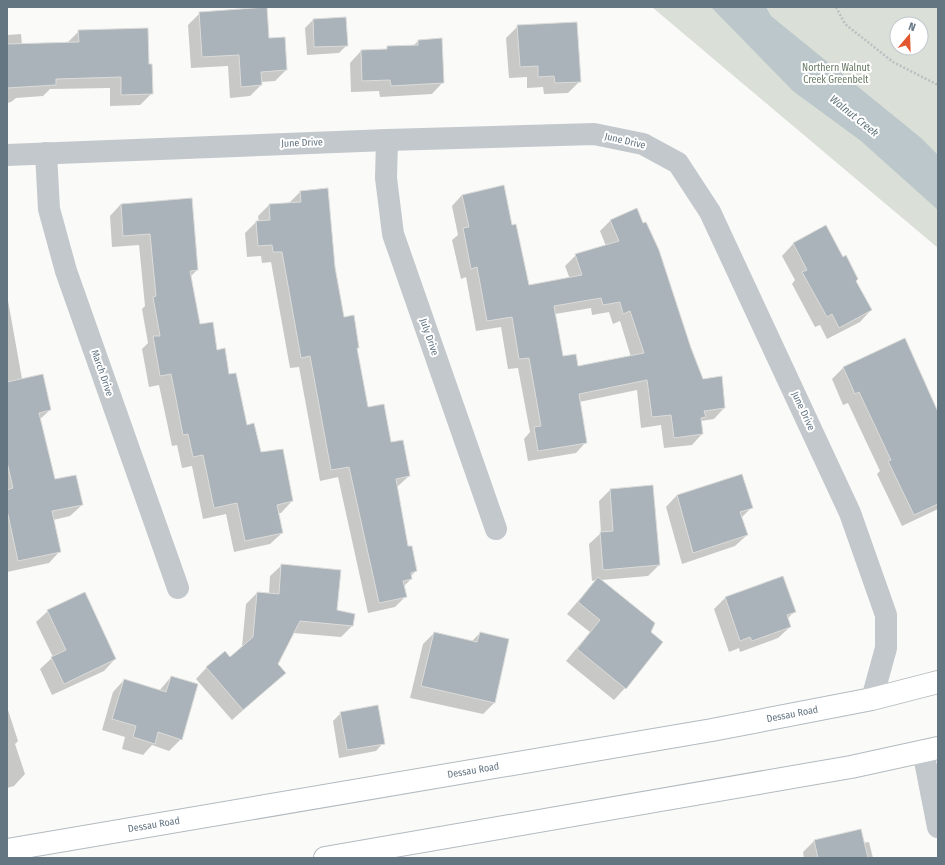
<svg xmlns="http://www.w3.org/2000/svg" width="945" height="865" font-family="'Fira Sans Condensed',sans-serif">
  <rect width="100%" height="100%" fill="#fafaf8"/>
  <!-- green -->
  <path fill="#dadfd7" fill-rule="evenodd" d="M 652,7 L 938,7 L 938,248 ZM 897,24 L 921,24 L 921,48 L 897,48 Z"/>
  <!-- water -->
  <polygon fill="#bbc7cb" points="711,7 766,7 771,16 921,138 938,155 938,210 861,141 793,91"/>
  <!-- shadow -->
  <g fill="#0003" fill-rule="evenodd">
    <polygon points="200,13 268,40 286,70 275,81 261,82 261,85 250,96 230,98 228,66 191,68 188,25"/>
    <polygon points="313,20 347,45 339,53 307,55 305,28"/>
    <polygon points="518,26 580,81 568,93 544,94 543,87 527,88 527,77 509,78 506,38"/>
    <polygon points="79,31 152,93 140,105 110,106 110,88 50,89 43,96 16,98 11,102 7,103 7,35 21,34 22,45 67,43"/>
    <polygon points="418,41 443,82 432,94 380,97 379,91 351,92 350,63 361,51 385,50 388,47 413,46"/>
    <polygon points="300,192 334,268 343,318 358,348 356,349 368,409 390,444 409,476 397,487 408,548 416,571 411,576 411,579 404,586 406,596 395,607 368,613 338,477 320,481 299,367 290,368 271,262 262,263 261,256 247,257 245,233 256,222 259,222 258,216 269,205 289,203"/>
    <path d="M 462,195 L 512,226 L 528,286 L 570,279 L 565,266 L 576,255 L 606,246 L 600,231 L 610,221 L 636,209 L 702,380 L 724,408 L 714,419 L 701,421 L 702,434 L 692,445 L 664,448 L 661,425 L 641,428 L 637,390 L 579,402 L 586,442 L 576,453 L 528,461 L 524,439 L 530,432 L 518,368 L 508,369 L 501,327 L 476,331 L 466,277 L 461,279 L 452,240 L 458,235 L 452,206 ZM 591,308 L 592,315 L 609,312 L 613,324 L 620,321 L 631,357 L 577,367 L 563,357 L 555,314 Z"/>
    <polygon points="191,199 197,270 190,277 199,325 216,351 228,376 246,426 260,453 292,501 281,513 278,513 282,533 270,544 234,552 226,514 203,519 192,466 182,468 177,445 172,446 159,385 149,387 142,349 148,343 142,309 145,306 139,245 112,247 110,216 121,204"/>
    <polygon points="826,227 871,310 860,322 827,339 820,325 815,327 792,284 795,280 782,256 793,244"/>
    <polygon points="7,295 22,379 50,410 39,420 54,481 82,505 70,516 53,520 60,551 49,563 7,572"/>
    <polygon points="904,340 938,414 938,509 902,526 877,474 880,471 848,403 843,405 832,379 843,368"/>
    <polygon points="610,490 659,565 648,576 601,580 649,632 662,643 625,688 614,700 566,661 590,632 567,614 596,580 592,581 589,544 601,533 599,501"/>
    <polygon points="677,495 751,508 741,518 747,535 735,546 682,564 666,507"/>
    <polygon points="282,565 352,626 341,637 293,633 277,664 285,673 232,720 196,679 207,667 230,658 242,647 246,604 257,593 269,594 270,576"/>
    <polygon points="725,598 795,611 787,619 790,627 778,638 740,652 739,648 729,652 714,609"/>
    <polygon points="48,611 115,659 104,671 52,695 40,669 53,657 36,622"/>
    <polygon points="434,633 472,641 480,633 494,703 483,714 410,698 423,644"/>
    <polygon points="171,677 181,739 169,751 152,745 143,755 122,749 125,737 102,730 113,692 124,680 159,691"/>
    <polygon points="7,707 18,741 15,744 25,774 14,786 7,788"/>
    <polygon points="341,713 383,743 376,751 339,758 333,721"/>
    <polygon points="814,841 863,843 869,842 873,858 804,858 803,852"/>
  </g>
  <!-- building -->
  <g fill="#aab3b9" stroke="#dcdcda" fill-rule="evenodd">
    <polygon points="267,7 269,38 285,37 287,70 261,72 262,85 241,87 239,55 202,57 199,12"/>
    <polygon points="346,17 348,46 314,47 313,19"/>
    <polygon points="577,22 581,82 555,83 554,76 538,77 538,66 520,67 517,25"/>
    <polygon points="148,28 149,64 152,64 153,94 121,95 121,77 56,79 56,85 7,88 7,44 79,42 78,30"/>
    <polygon points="442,38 444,83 391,86 390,80 362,81 361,50 387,49 387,46 418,45 418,40"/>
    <path d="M 504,185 L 512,225 L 516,224 L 529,285 L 582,275 L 575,254 L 619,241 L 610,220 L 637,208 L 643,223 L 646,222 L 659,250 L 691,348 L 703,379 L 722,376 L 725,408 L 704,411 L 706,417 L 701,418 L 703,434 L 674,438 L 671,415 L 652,417 L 647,380 L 579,394 L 587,443 L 538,451 L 534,427 L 541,426 L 529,358 L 519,359 L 512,317 L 487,321 L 477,267 L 471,269 L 463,228 L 469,227 L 462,195 ZM 601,298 L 603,305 L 620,302 L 623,314 L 630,311 L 644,353 L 578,366 L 576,354 L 563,356 L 554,306 Z"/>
    <polygon points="328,188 335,267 344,317 354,315 359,348 357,348 368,407 384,404 391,442 403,440 410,476 396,479 408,546 412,546 417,571 411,573 412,579 403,581 407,597 379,603 349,467 331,470 310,356 301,358 282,252 273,252 272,245 258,246 256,221 270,220 269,204 301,202 300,191"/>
    <polygon points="192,198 198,270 190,271 200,324 213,322 217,350 225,348 229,374 236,373 247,425 254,423 261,452 283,449 293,501 277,505 283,533 245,541 237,503 214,508 203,455 193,457 188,434 183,435 171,374 160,376 153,336 160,336 153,297 156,296 150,234 123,236 121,204"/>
    <polygon points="826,225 843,257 846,255 858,279 856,281 872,310 839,328 832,314 827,317 802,272 807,270 793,243"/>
    <polygon points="905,338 938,412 938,504 914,515 888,461 891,460 859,392 855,394 843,367"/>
    <polygon points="43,374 51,410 39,413 55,479 76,475 83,505 52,511 61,552 18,561 7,510 7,490 13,488 7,462 7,382"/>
    <polygon points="742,474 753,508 740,512 748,535 693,553 677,495"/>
    <polygon points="653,485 660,565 603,570 600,532 613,531 610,489"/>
    <polygon points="281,564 341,570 337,610 355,614 353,626 300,621 278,664 286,673 243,710 206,667 225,651 230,657 253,637 257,592 279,594"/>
    <polygon points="783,576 796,612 787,615 791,627 752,641 750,637 740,641 725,597"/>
    <polygon points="598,577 655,623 651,632 663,642 626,689 577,649 600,620 578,602"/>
    <polygon points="85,592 116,659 64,684 51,657 66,650 47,610"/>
    <polygon points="434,632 477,642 480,632 509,639 495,703 421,686"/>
    <polygon points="171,676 198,684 182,740 158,732 155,744 133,737 136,726 112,719 124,679 166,692"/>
    <polygon points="378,705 385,744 347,750 340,712"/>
    <polygon points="861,829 868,858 818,858 814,840"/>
  </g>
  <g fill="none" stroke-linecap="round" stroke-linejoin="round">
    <defs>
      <g id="secondary">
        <path id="s1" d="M 7,850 L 712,730 L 872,699 L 938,682"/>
        <polyline points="325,858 851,767 938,748"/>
      </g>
    </defs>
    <!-- secondary casing -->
    <use href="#secondary" stroke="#b3babf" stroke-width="24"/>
    <!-- path -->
    <polyline stroke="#bbbfc2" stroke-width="2.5" stroke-dasharray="2 2" stroke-linecap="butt" points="836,7 845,24 893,62 938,85"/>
    <!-- street -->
    <g stroke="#c3c8cc" stroke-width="22">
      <polyline points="387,140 386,178 393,234 496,529"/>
      <polyline points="46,153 49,209 66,271 178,588"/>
      <polyline points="7,155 387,140 594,134 643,144 678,163 710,212 850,513 886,615 886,648 872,699"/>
      <polyline points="923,751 938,827"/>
    </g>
    <!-- secondary -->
    <use href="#secondary" stroke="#fff" stroke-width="22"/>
  </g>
  <g text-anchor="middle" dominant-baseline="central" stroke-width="4" stroke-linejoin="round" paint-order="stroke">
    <!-- park labels -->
    <g font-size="10" fill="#687a64" stroke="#fff">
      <text x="836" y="68">Northern Walnut<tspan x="836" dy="12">Creek Greenbelt</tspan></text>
    </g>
    <!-- street labels -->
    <g font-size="10" fill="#657683" stroke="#fff">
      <text transform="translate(625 141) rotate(13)">June Drive</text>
      <text transform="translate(302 143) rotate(-2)">June Drive</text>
      <text transform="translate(429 337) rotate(71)">July Drive</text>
      <text transform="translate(102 373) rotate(71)">March Drive</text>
      <text transform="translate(803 411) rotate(65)">June Drive</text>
      <text stroke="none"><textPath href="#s1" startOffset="797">Dessau Road</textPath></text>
      <text stroke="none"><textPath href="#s1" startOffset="473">Dessau Road</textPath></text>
      <text stroke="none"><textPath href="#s1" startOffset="149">Dessau Road</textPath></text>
    </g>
    <!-- water labels -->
    <g font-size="11" font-style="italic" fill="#60757c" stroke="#fff">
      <text transform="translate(854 116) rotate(39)">Walnut Creek</text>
    </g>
  </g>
  <!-- border -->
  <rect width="945" height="865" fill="none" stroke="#657683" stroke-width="16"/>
  <!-- north arrow -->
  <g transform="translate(909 36) rotate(19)"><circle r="19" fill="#ffffff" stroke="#c1c8cd"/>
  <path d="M0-3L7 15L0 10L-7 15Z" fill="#e4572e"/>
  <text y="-6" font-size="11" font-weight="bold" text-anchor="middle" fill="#657683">N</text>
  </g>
</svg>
